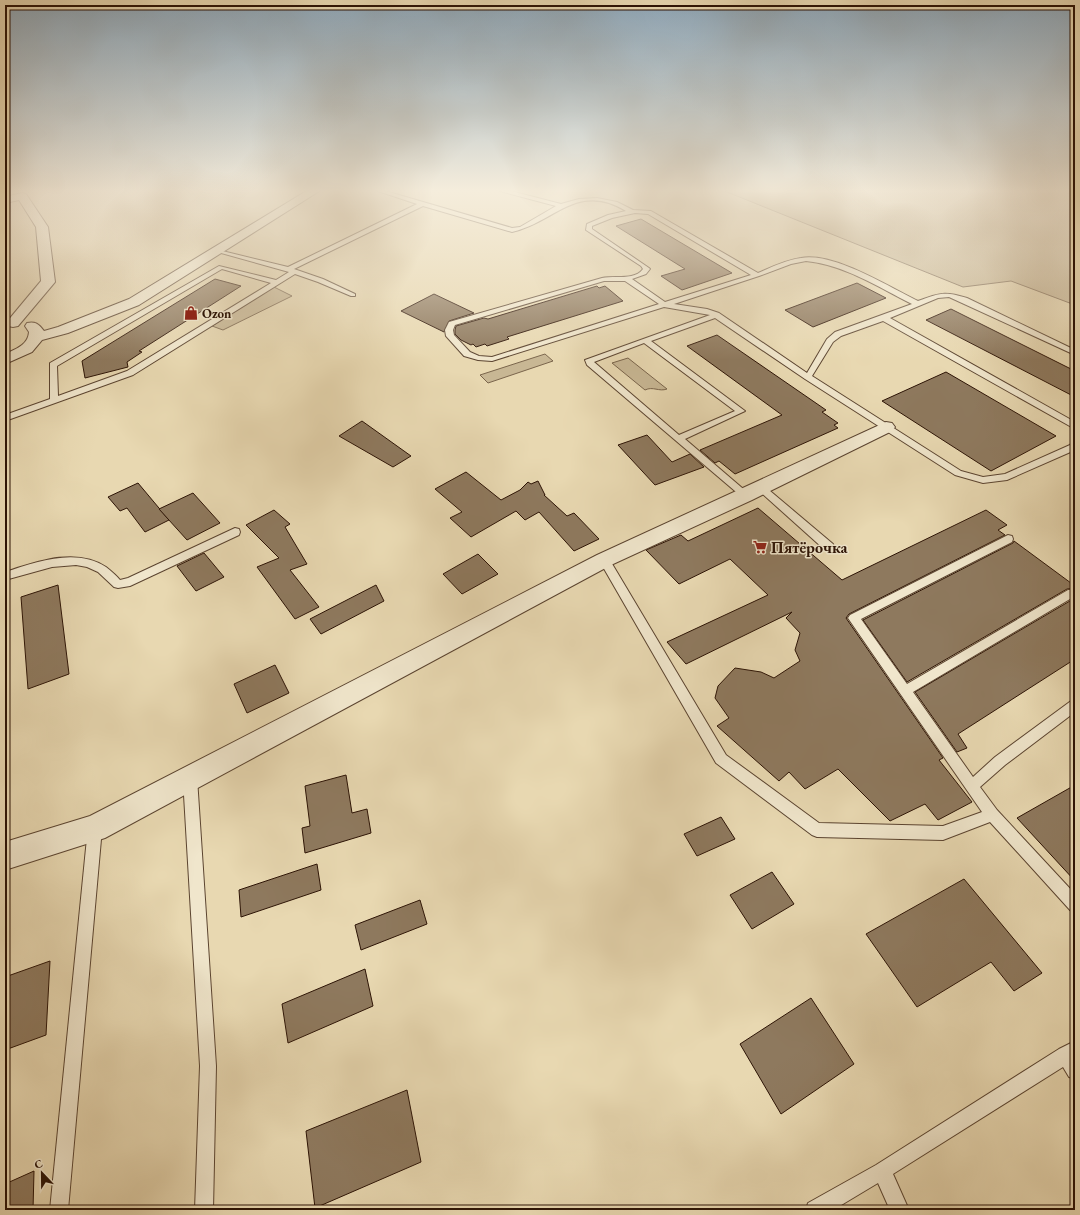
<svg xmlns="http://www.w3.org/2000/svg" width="1080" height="1215" font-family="'EB Garamond',serif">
  <rect width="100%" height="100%" fill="#e8d8b1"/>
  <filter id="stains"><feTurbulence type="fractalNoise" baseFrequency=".005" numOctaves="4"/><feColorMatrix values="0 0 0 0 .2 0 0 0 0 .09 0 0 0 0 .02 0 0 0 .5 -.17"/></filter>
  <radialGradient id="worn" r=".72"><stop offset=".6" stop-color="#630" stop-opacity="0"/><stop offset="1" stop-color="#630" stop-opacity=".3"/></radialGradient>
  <!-- green -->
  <g fill="#c8b794" stroke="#7a654c">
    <polygon points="722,190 1075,190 1075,305 1011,281 963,287"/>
    <polygon points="274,287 292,296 223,330 212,326"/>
    <polygon points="545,354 553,361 488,383 480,375"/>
    <path d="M 628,358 L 667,389 C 659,392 653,386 645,390 L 612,363 Z"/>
  </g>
  <!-- building -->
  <g fill="#8e795e" stroke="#2c1305">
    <polygon points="641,219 732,273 682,290 661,276 685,269 616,226"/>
    <polygon points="215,279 241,286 139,351 142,352 127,362 128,367 85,378 82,361"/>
    <polygon points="857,283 886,298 813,327 785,310"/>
    <polygon points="597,286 599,288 605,286 623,301 507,337 509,339 487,346 485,344 476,347 473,344 471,345 461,340 455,334 455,330 456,326 484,318 488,319"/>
    <polygon points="434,294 474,313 449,321 444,332 401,311"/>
    <polygon points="951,309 1075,371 1075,397 926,320"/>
    <polygon points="717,335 826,410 822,412 838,423 834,425 838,428 735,474 719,461 715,463 700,450 782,415 687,346"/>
    <polygon points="946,372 1056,436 991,471 882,401"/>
    <polygon points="362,421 411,456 393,467 339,436"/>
    <polygon points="647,435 672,462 690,454 704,467 655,485 618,445"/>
    <polygon points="466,472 501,500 520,490 528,482 531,484 538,481 545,495 544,495 567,516 574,513 599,539 574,551 539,512 525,520 516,511 471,537 450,518 462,512 435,489"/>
    <polygon points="138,483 169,520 145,532 127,508 120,511 108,497"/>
    <polygon points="193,493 220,523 187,540 159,509"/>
    <polygon points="758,508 842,580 986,510 1007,525 998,530 1005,535 849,614 846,618 943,758 939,760 972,802 938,820 925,804 890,821 838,769 805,789 789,772 779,781 717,726 729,718 715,698 718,686 735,668 761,672 774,678 800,661 795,650 800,633 786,618 792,612 686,664 667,642 768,595 730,559 679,584 646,550 681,535 688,541"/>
    <polygon points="274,510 290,524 285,527 307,564 290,570 319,607 295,619 257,567 279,558 246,525"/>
    <polygon points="1014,541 1075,586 1075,588 1067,589 907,682 863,620 1013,543"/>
    <polygon points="204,553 224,577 196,591 177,566"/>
    <polygon points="478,554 498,574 462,594 443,574"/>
    <polygon points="58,585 69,674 28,689 21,597"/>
    <polygon points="376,585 384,601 321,634 310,619"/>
    <polygon points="1075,598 1075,659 958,734 967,748 957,752 915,692"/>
    <polygon points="275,665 289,693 247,713 234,684"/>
    <polygon points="346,775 352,813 367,809 371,833 305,853 302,828 310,826 305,786"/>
    <polygon points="1075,785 1075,881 1017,818"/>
    <polygon points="721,817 735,839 697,856 684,834"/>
    <polygon points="317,864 321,890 241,917 239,890"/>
    <polygon points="772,872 794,904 752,929 730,895"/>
    <polygon points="964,879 1042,973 1014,991 991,962 917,1007 866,934"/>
    <polygon points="420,900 427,924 361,950 355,925"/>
    <polygon points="50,961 46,1035 5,1050 5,977"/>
    <polygon points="365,969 373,1006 288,1043 282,1004"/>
    <polygon points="811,998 854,1064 781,1114 740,1044"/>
    <polygon points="407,1090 421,1162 315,1208 306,1131"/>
    <polygon points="34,1171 33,1210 5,1210 5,1184"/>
  </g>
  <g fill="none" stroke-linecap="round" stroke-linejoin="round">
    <defs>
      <g id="lane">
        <path d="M 375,190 L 382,190 L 512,228 L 520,227 L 556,206 L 500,191 L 499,190 L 507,190 L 561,204 L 579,199 L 597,198 L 617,202 L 633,210 L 651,211 L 758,273 C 772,267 786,260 801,258 C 834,252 889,287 918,301 C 939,293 945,291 967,298 L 1075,350 L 1075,355 L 949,297 L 938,298 L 890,318 L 1075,422 L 1075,429 L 883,321 L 841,336 L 833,342 L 812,376 L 961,471 L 983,477 L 1005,474 L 1070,445 L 1072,442 L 1075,441 L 1075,450 L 1007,480 L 983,483 L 955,475 L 805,379 L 715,318 L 651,341 L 745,411 L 685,439 L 748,493 L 750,495 L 745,498 L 742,497 L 587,365 L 585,360 L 710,315 L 664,307 L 492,361 L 478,360 L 464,356 L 446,336 L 445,330 L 449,322 L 602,278 C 615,275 634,281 643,269 L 641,266 L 586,230 L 587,224 L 608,215 L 626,211 C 577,181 554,223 512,232 L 423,206 L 294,269 L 323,279 L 355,294 L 355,296 L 351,296 L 318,282 L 295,274 L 133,375 L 5,421 L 5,415 L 50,399 L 50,363 L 219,266 L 276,280 L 289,272 L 214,251 L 214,249 L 288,267 L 417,204 ZM 635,213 L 648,214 L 751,275 L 665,302 L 632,279 L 646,274 L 650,269 L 649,268 L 592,229 L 592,226 L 612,218 ZM 806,261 C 845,265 878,287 912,304 L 835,332 L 827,339 L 807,373 L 719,313 L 707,309 L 674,304 L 759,276 L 791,264 ZM 222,269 L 271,283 L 127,371 L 58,396 L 57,366 ZM 604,281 L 625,281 L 659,304 L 492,357 L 479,356 L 470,352 L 454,335 L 453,330 L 455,325 ZM 644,343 L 735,411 L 679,435 L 594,362 Z"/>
        <polygon points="760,484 763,485 833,544 834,547 833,550 825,550 757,489 755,487"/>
        <path d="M 235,528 L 239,529 L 240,532 L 239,535 L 130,586 L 118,588 L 114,587 L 98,572 L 87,567 L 76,565 L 52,567 L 5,580 L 5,572 C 36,562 76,547 106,567 C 111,571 116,575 120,580 L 128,578 Z"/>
        <polygon points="1008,535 1012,536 1013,539 1012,542 861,619 907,684 1068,590 1075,590 1075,596 913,692 973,777 995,757 1071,701 1075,700 1075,712 1005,765 980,787 997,810 1075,894 1075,912 1070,910 990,822 943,840 817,837 812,835 716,763 599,560 600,557 608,557 726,755 819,823 943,826 982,812 848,618 850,615"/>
        <polygon points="190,772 195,774 197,778 216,1066 213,1210 195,1210 200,1066 183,778 185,774"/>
        <polygon points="95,821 100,823 102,828 68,1210 50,1210 88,828 90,823"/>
        <polygon points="1075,1041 1075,1079 1069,1077 1063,1067 893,1174 909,1210 890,1210 878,1183 833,1210 806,1210 808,1203 876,1165 1059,1049"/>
      </g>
      <g id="street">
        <path d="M 308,190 L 321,190 L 139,305 L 68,333 L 42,340 L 32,352 L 5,364 L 5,354 C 16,349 28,345 29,332 L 25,326 L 27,323 C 35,321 39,324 44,331 L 58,327 L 129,299 Z"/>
        <polygon points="22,193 26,194 48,227 55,282 18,326 13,327 8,326 6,323 41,281 36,227 19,200 5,203 5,197"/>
        <polygon points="886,422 892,423 895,427 892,431 752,500 611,565 105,838 5,870 5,842 90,816 597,555"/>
      </g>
    </defs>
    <!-- lane casing -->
    <use href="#lane" stroke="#5b4430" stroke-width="2"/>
    <!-- street casing -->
    <use href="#street" stroke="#5b4430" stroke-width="2"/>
    <!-- lane -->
    <use href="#lane" fill="#f0e6cc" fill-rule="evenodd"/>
    <!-- street -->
    <use href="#street" fill="#f0e6cc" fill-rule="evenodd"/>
  </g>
  <!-- sky -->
  <linearGradient id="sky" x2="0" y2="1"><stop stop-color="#8ea8bb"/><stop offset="0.53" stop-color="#f5eddc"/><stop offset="1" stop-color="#f5eddc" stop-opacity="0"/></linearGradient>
  <rect width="1080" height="360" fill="url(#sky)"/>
  <!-- icons -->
  <defs>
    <symbol id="shop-bare" viewBox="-9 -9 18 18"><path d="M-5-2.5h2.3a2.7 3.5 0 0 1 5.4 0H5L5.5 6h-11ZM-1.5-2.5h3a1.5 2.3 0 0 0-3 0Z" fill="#8f2418" stroke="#f0e6cc" stroke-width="2.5" paint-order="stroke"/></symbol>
    <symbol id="supermarket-bare" viewBox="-9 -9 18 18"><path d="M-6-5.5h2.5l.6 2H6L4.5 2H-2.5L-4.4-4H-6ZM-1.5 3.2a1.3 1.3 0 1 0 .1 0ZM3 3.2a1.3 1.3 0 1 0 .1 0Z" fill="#8f2418" stroke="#f0e6cc" stroke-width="2.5" paint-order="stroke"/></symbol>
  </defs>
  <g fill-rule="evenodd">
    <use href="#shop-bare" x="181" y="303" width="20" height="20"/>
    <use href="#supermarket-bare" x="750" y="537" width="20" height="20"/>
  </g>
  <g text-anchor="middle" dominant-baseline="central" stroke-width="3" stroke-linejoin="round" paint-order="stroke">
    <!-- far-poi labels -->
    <g font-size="13" font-weight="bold" fill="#2c1305" stroke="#f0e6cc" text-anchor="start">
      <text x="202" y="313">Ozon</text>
    </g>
    <!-- poi labels -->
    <g font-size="16" font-weight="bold" fill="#2c1305" stroke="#f0e6cc" text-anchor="start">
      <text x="771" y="547">Пятёрочка</text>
    </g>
  </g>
  <!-- margin -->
  <rect width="1080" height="1215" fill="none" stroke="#e8d8b1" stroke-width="20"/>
  <rect x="6" y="6" width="1068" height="1203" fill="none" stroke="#2c1305" stroke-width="2"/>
  <rect x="10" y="10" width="1060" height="1195" fill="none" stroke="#2c1305"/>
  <!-- north arrow -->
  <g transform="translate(42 1173) rotate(338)" stroke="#f0e6cc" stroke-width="3" paint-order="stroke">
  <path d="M0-3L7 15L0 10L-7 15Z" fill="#2c1305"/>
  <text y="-6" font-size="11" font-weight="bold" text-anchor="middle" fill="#2c1305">С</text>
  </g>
  <rect width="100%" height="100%" filter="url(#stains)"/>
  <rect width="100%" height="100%" fill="url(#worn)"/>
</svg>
